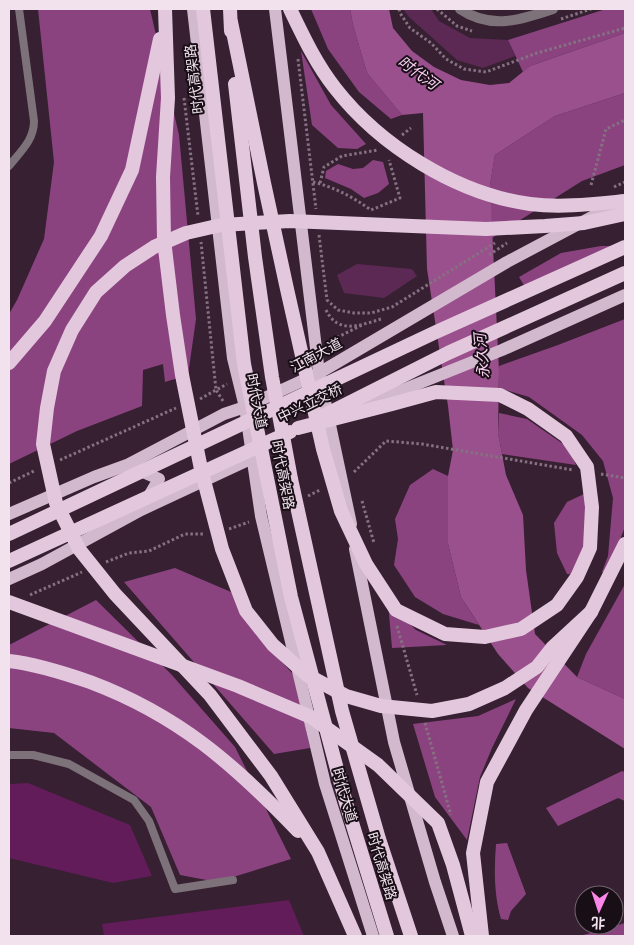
<svg xmlns="http://www.w3.org/2000/svg" width="634" height="945" font-family="'DM Sans','Noto Sans SC',sans-serif">
  <rect width="100%" height="100%" fill="#362032"/>
  <!-- green -->
  <g fill="#5b2953">
    <polygon points="403,9 431,9 439,21 470,38 508,40 515,56 483,68 457,60 409,17"/>
    <polygon points="357,264 412,269 417,276 384,298 344,293 337,275"/>
  </g>
  <!-- forest -->
  <g fill="#8b4380">
    <polygon points="38,9 150,9 179,135 196,319 188,375 165,382 163,364 143,370 142,406 77,431 9,464 9,314 17,300 44,239 54,162"/>
    <polygon points="311,9 350,9 353,25 367,73 402,115 391,119 359,92 328,49"/>
    <polygon points="606,9 625,9 625,33 530,66 523,72 508,40"/>
    <polygon points="301,51 331,105 366,144 357,149 338,148 312,125"/>
    <polygon points="625,93 625,165 582,181 492,238 490,185 495,155 555,116"/>
    <polygon points="373,160 383,162 389,184 378,193 364,198 351,189 325,178 326,171 338,164 353,169 363,168"/>
    <polygon points="601,246 611,246 525,287 519,277 561,253"/>
    <polygon points="625,319 625,527 606,574 602,572 608,556 613,498 603,461 582,435 529,397 499,388 499,366 558,345"/>
    <polygon points="499,413 527,419 569,448 576,465 502,454 498,433"/>
    <polygon points="433,469 448,476 448,544 461,597 479,625 443,614 415,597 394,565 398,539 395,519 410,485"/>
    <polygon points="584,494 590,509 587,548 575,575 567,574 557,553 554,523 567,502"/>
    <polygon points="175,568 231,592 257,636 294,675 310,748 274,754 124,582"/>
    <polygon points="625,584 625,699 577,677 586,654"/>
    <polygon points="96,600 171,674 235,747 291,859 217,882 180,875 151,807 54,733 9,728 9,645"/>
    <polygon points="388,603 416,630 447,645 392,648"/>
    <polygon points="516,699 492,748 480,777 467,840 435,797 413,724 478,716"/>
    <polygon points="622,771 625,772 625,801 618,798 558,826 546,808"/>
    <path d="M 507,843 L 526,894 L 511,911 L 508,920 L 501,919 C 494,895 494,870 496,844 Z"/>
    <polygon points="625,923 625,936 580,936"/>
  </g>
  <!-- water -->
  <polygon fill="#9a508d" points="350,9 389,9 393,28 412,51 434,67 461,80 490,85 509,83 530,66 625,33 625,93 555,116 495,155 490,185 499,371 498,433 506,475 523,515 526,570 535,634 577,677 625,699 625,749 528,688 498,654 461,597 448,544 448,476 453,450 448,406 427,269 423,113 402,115 367,73 353,25"/>
  <!-- building -->
  <g fill="#621c59">
    <polygon points="28,783 130,825 152,876 113,883 9,858 9,784"/>
    <polygon points="289,900 304,936 104,936 102,924"/>
  </g>
  <g fill="none" stroke-linecap="round" stroke-linejoin="round">
    <!-- path -->
    <g stroke="#857181" stroke-width="3" stroke-dasharray="2.5 2.5" stroke-linecap="butt">
      <polyline points="399,9 400,13 410,28 431,43 446,59 464,69 486,72 537,53 625,28"/>
      <polyline points="437,9 457,26 472,31"/>
      <polyline points="561,19 591,9"/>
      <polyline points="298,59 316,209"/>
      <polyline points="184,98 198,216"/>
      <polyline points="402,135 411,128"/>
      <path d="M 313,182 C 334,187 353,197 371,210 L 400,198 L 389,160"/>
      <polyline points="320,183 324,167 342,156 378,150"/>
      <polyline points="591,185 606,129 625,120"/>
      <polyline points="614,187 625,182"/>
      <polyline points="319,235 327,300 338,310 354,313 371,313 392,307 495,243"/>
      <polyline points="489,255 507,243"/>
      <path d="M 326,310 C 338,335 361,325 381,319"/>
      <polyline points="328,342 362,325"/>
      <polyline points="200,399 216,390 201,242"/>
      <polyline points="223,401 216,390 227,384"/>
      <polyline points="60,460 176,408"/>
      <polyline points="354,472 386,441 422,444 573,470"/>
      <polyline points="601,474 625,478"/>
      <polyline points="9,483 34,471"/>
      <polyline points="308,496 320,490"/>
      <polyline points="362,501 374,543"/>
      <polyline points="229,529 249,522"/>
      <polyline points="106,562 129,553 149,551 185,534 204,534"/>
      <polyline points="30,595 82,572"/>
      <polyline points="397,626 417,695"/>
      <polyline points="425,723 451,815"/>
    </g>
    <!-- service -->
    <g stroke="#7d717a" stroke-width="8">
      <path d="M 9,166 C 21,151 34,140 34,121 L 19,9"/>
      <polyline points="9,755 33,755 69,764 134,800 149,821 175,889 233,880"/>
    </g>
    <!-- minor -->
    <path stroke="#7d717a" stroke-width="10" d="M 460,9 C 491,30 521,20 553,9"/>
    <!-- primary -->
    <g stroke="#d2b9cd" stroke-width="12">
      <polyline points="193,9 233,358 245,407 261,516 325,784 373,936"/>
      <polyline points="275,9 319,373 351,524"/>
      <polyline points="365,405 502,350 625,295"/>
      <polyline points="134,468 159,479 146,501"/>
      <polyline points="9,514 94,477 127,465 224,414 245,407 319,373 507,262 620,202"/>
      <polyline points="355,549 394,742 435,882 453,936"/>
      <polyline points="9,579 42,564 141,510 259,455"/>
    </g>
    <!-- trunk -->
    <g stroke="#e3c8dd" stroke-width="14">
      <polyline points="165,9 168,98 163,177 164,240 173,315 182,375 201,469 222,549 246,611 273,645 307,675 346,696 381,706 432,711 469,704 505,688 537,667 552,648 591,612"/>
      <polyline points="203,9 244,364 291,597 346,803 387,936"/>
      <polyline points="230,9 231,31"/>
      <path d="M 290,9 C 303,36 316,64 335,88 C 380,146 457,194 530,204 C 561,208 594,204 625,201"/>
      <polyline points="231,22 264,183 287,289 323,449 341,511 366,564 396,610 445,634 485,637 521,629 557,605 577,577 590,548 592,507 587,467 566,436 528,409 500,395 436,392 392,404 298,428"/>
      <polyline points="235,84 255,257 272,377 291,479 342,711 379,839 411,936"/>
      <polyline points="9,363 45,321 101,236 132,170 160,39"/>
      <polyline points="323,416 448,353 625,273"/>
      <polyline points="9,534 436,332 625,247"/>
      <polyline points="9,561 290,432"/>
      <polyline points="9,602 238,686 311,717 378,765 438,823 453,865 472,936"/>
      <path d="M 9,661 C 36,664 64,673 90,682 C 178,715 234,764 298,831"/>
      <polyline points="355,936 318,852 271,776 210,695 115,594 79,549 56,503 43,444 47,408 54,371 72,330 96,292 125,266 154,247 186,233 221,225 290,221 486,229 545,226 584,223 625,214"/>
      <polyline points="482,936 473,853 487,782 526,710 591,612 625,544"/>
    </g>
  </g>
  <g text-anchor="middle" dominant-baseline="central" stroke-width="4" stroke-linejoin="round" paint-order="stroke">
    <!-- street labels -->
    <g font-size="14" fill="#f1e2ee" stroke="#180e16">
      <text transform="translate(194 79) rotate(-97)">时代高架路</text>
      <text transform="translate(316 355) rotate(-28)">江南大道</text>
      <text transform="translate(257 401) rotate(79)">时代大道</text>
      <text transform="translate(310 403) rotate(-26)">中兴立交桥</text>
      <text transform="translate(283 475) rotate(79)">时代高架路</text>
      <text transform="translate(345 795) rotate(74)">时代大道</text>
      <text transform="translate(382 866) rotate(73)">时代高架路</text>
    </g>
    <!-- water labels -->
    <g font-size="15" font-style="italic" fill="#fcd3f3" stroke="#180e16">
      <text transform="translate(418 73) rotate(36)">时代河</text>
      <text transform="translate(482 356) rotate(-95)">永久河</text>
    </g>
  </g>
  <!-- border -->
  <rect width="634" height="945" fill="none" stroke="#f1e2ee" stroke-width="20"/>
  <!-- north arrow -->
  <g transform="translate(599 910) rotate(183)"><circle r="24" fill="#180e16" stroke="#6f636c"/>
  <path d="M0-4L9 19L0 12L-9 19Z" fill="#fa87e7"/>
  <text y="-8" font-size="14" font-weight="bold" text-anchor="middle" fill="#f1e2ee">北</text>
  </g>
</svg>
